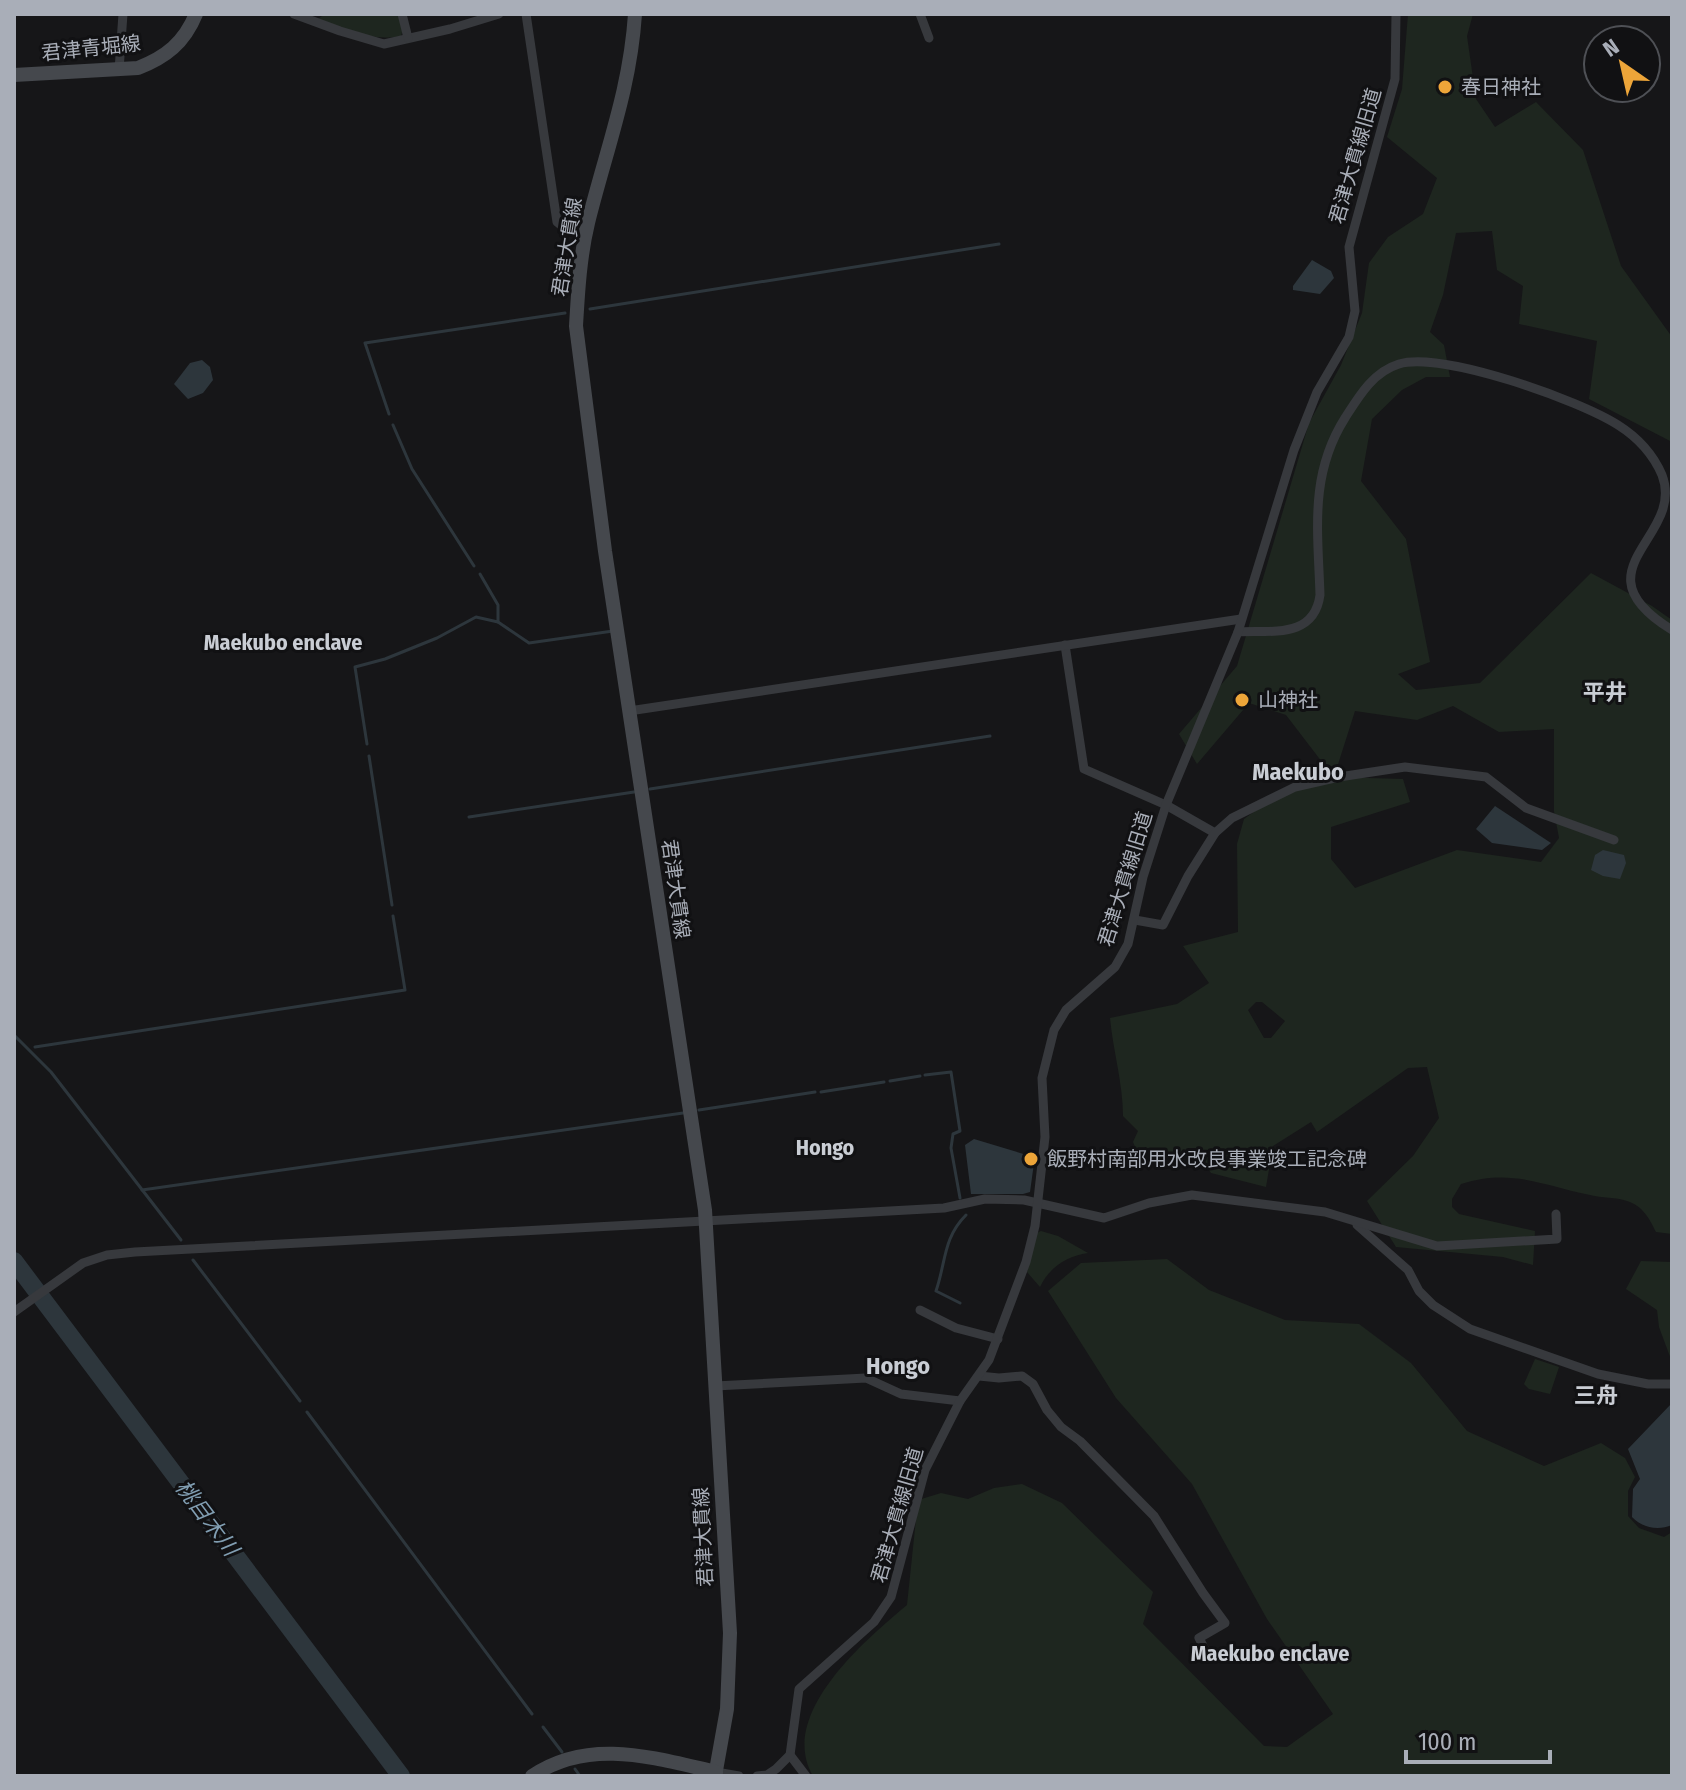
<svg xmlns="http://www.w3.org/2000/svg" width="1686" height="1790" font-family="'Fira Sans Condensed','Noto Sans JP',sans-serif">
  <rect width="100%" height="100%" fill="#161618"/>
  <!-- green -->
  <g fill="#1e261f" fill-rule="evenodd">
    <path d="M 325,14 L 399,14 L 404,26 L 401,36 C 370,42 348,29 318,19 Z"/>
    <path d="M 1408,14 L 1473,14 L 1467,36 L 1476,99 L 1495,127 L 1536,102 L 1583,150 L 1621,266 L 1672,337 L 1672,442 L 1589,399 L 1597,341 L 1519,324 L 1523,286 L 1497,270 L 1492,231 L 1456,233 L 1443,295 L 1430,332 L 1444,345 L 1450,377 L 1426,377 L 1402,390 L 1372,419 L 1361,481 L 1406,539 L 1430,662 L 1398,674 L 1416,690 L 1480,683 L 1591,573 L 1652,606 L 1672,620 L 1672,1234 L 1656,1232 C 1649,1218 1643,1206 1627,1201 C 1616,1197 1602,1198 1590,1195 C 1541,1185 1511,1168 1461,1184 L 1452,1199 L 1452,1207 L 1459,1214 L 1535,1231 L 1533,1265 L 1503,1257 L 1396,1247 L 1367,1201 L 1413,1156 L 1439,1118 L 1427,1067 L 1408,1068 L 1317,1132 L 1311,1122 L 1273,1146 L 1266,1187 L 1211,1173 L 1196,1151 L 1143,1165 L 1133,1142 L 1138,1131 L 1123,1116 C 1123,1083 1113,1051 1110,1018 L 1177,1004 L 1209,983 L 1183,946 L 1238,932 L 1237,844 L 1244,819 L 1322,762 L 1286,715 L 1249,703 L 1197,764 L 1179,734 L 1237,666 L 1309,423 L 1341,365 L 1362,313 L 1369,263 L 1388,237 L 1423,214 L 1437,178 L 1387,137 L 1402,89 ZM 1453,706 L 1499,732 L 1554,729 L 1554,811 L 1559,838 L 1541,862 L 1457,850 L 1355,888 L 1331,859 L 1331,827 L 1410,802 L 1403,779 L 1334,777 L 1355,711 L 1417,720 ZM 1256,1002 L 1262,1002 L 1285,1021 L 1271,1038 L 1264,1038 L 1248,1010 Z"/>
    <path d="M 1041,1231 L 1058,1236 L 1088,1253 C 1066,1256 1049,1268 1040,1287 L 1027,1272 L 1037,1233 Z"/>
    <path d="M 1167,1259 L 1209,1290 L 1285,1320 L 1359,1324 L 1411,1363 L 1467,1431 L 1544,1466 L 1601,1443 L 1625,1458 L 1635,1477 L 1628,1491 L 1628,1516 L 1639,1528 L 1664,1537 L 1672,1532 L 1672,1776 L 813,1776 C 777,1715 865,1640 907,1605 L 918,1500 L 941,1493 L 968,1499 L 994,1488 L 1022,1484 L 1062,1503 L 1153,1592 L 1143,1624 L 1264,1746 L 1287,1747 L 1333,1714 L 1267,1619 L 1192,1484 L 1116,1398 L 1048,1291 L 1081,1263 Z"/>
    <polygon points="1641,1261 1672,1262 1672,1362 1659,1327 1657,1310 1626,1289"/>
    <polygon points="1535,1359 1559,1367 1550,1394 1529,1389 1524,1384"/>
  </g>
  <!-- water -->
  <g fill="#2d363c">
    <polygon points="1312,260 1331,271 1334,278 1320,294 1293,290 1293,286"/>
    <polygon points="202,360 210,367 213,380 203,393 188,399 174,384 190,363"/>
    <polygon points="1495,806 1551,843 1542,850 1492,843 1476,829"/>
    <polygon points="1603,850 1624,855 1626,863 1620,879 1603,876 1591,870 1595,855"/>
    <polygon points="974,1139 1030,1156 1029,1161 1034,1163 1030,1192 1023,1194 971,1194 965,1145"/>
    <path d="M 1672,1403 L 1672,1525 C 1658,1531 1643,1528 1632,1517 L 1633,1489 L 1640,1479 L 1628,1449 Z"/>
  </g>
  <g fill="none" stroke-linecap="round" stroke-linejoin="round">
    <!-- stream -->
    <g stroke="#2d363c" stroke-width="3">
      <polyline points="590,309 999,244"/>
      <polyline points="389,414 365,343 565,313"/>
      <polyline points="393,425 412,469 474,566"/>
      <polyline points="498,622 529,643 613,631"/>
      <polyline points="367,744 355,667 385,659 437,638 476,617 498,622 498,605 480,574"/>
      <polyline points="369,756 392,905"/>
      <polyline points="650,789 990,736"/>
      <polyline points="469,817 634,792"/>
      <polyline points="14,1035 51,1072 181,1240"/>
      <polyline points="35,1047 405,990 393,916"/>
      <polyline points="925,1075 951,1072 960,1131 953,1134 951,1148 960,1198"/>
      <polyline points="890,1081 920,1076"/>
      <polyline points="821,1092 884,1082"/>
      <polyline points="699,1110 815,1092"/>
      <polyline points="142,1190 683,1113"/>
      <polyline points="193,1260 300,1401"/>
      <path d="M 960,1303 L 936,1291 C 946,1262 943,1238 966,1215"/>
      <polyline points="307,1412 532,1714"/>
      <polyline points="543,1727 562,1752"/>
      <polyline points="575,1769 580,1776"/>
    </g>
    <!-- river -->
    <polyline stroke="#2d363c" stroke-width="18" points="14,1261 401,1776"/>
    <!-- street -->
    <g stroke="#37393d" stroke-width="9">
      <polyline points="294,14 340,31 384,44 450,29 499,14"/>
      <polyline points="402,14 408,38"/>
      <polyline points="526,14 557,222 562,226 587,226"/>
      <polyline points="920,14 929,38"/>
      <polyline points="119,70 123,14"/>
      <path d="M 1238,632 C 1271,630 1314,639 1320,595 C 1318,531 1309,475 1345,418 C 1359,396 1373,372 1399,364 C 1442,351 1579,400 1618,425 C 1637,437 1653,454 1662,475 C 1686,538 1573,569 1672,630"/>
      <polyline points="1065,645 1084,769 1166,805 1215,833"/>
      <polyline points="629,711 1241,619"/>
      <polyline points="1135,920 1163,925 1188,876 1215,833 1232,818 1295,787 1339,777 1405,767 1486,777 1526,808 1614,840"/>
      <polyline points="1357,1225 1408,1270 1419,1291 1433,1305 1470,1329 1598,1374 1648,1384 1672,1384"/>
      <polyline points="920,1310 956,1328 998,1339"/>
      <polyline points="14,1312 83,1263 107,1255 135,1252 944,1208 985,1199 1024,1200 1104,1218 1149,1203 1192,1195 1325,1212 1437,1246 1557,1239 1556,1214"/>
      <polyline points="979,1376 999,1378 1022,1376 1033,1384 1047,1410 1061,1427 1080,1441 1154,1516 1203,1593 1225,1623 1199,1638 1208,1655"/>
      <polyline points="715,1386 866,1378 901,1394 960,1401"/>
      <polyline points="790,1755 806,1776"/>
      <polyline points="716,1772 739,1776"/>
      <polyline points="757,1776 767,1775 776,1769 790,1755 799,1689 874,1622 891,1597 925,1470 960,1401 989,1360 1026,1262 1035,1226 1045,1137 1042,1078 1054,1030 1066,1010 1115,967 1128,944 1143,877 1166,805 1238,632 1294,450 1317,392 1349,337 1355,311 1349,247 1395,79 1396,14"/>
    </g>
    <!-- secondary -->
    <g stroke="#45484d" stroke-width="14">
      <path d="M 635,14 C 630,90 606,150 588,223 C 580,256 578,292 576,326 L 605,551 L 705,1210 L 730,1633 L 727,1709 L 715,1776"/>
      <path d="M 14,75 L 138,68 C 166,57 184,43 196,14"/>
      <path d="M 532,1776 C 590,1737 654,1758 716,1772"/>
    </g>
  </g>
  <!-- markers -->
  <g fill="#eda539" stroke="#111113" stroke-width="3">
    <circle cx="1445" cy="87" r="8"/>
    <circle cx="1242" cy="700" r="8"/>
    <circle cx="1031" cy="1159" r="8"/>
  </g>
  <g text-anchor="middle" dominant-baseline="central" stroke-width="6" stroke-linejoin="round" paint-order="stroke">
    <!-- street labels -->
    <g font-size="20" fill="#a9aeb8" stroke="#111113">
      <text transform="translate(91 48) rotate(-6)">君津青堀線</text>
      <text transform="translate(1355 156) rotate(-74)">君津大貫線旧道</text>
      <text transform="translate(567 247) rotate(-81)">君津大貫線</text>
      <text transform="translate(1125 879) rotate(-73)">君津大貫線旧道</text>
      <text transform="translate(676 889) rotate(82)">君津大貫線</text>
      <text transform="translate(897 1515) rotate(-74)">君津大貫線旧道</text>
      <text transform="translate(703 1537) rotate(-93)">君津大貫線</text>
    </g>
    <!-- poi labels -->
    <g font-size="20" fill="#a9aeb8" stroke="#111113" text-anchor="start">
      <text x="1461" y="87">春日神社</text>
      <text x="1258" y="700">山神社</text>
      <text x="1047" y="1159">飯野村南部用水改良事業竣工記念碑</text>
    </g>
    <!-- neighbourhood labels -->
    <g font-size="22" font-weight="bold" fill="#c9cdd4" stroke="#111113">
      <text x="283" y="642">Maekubo enclave</text>
      <text x="1605" y="692">平井</text>
      <text x="825" y="1147">Hongo</text>
      <text x="1596" y="1395">三舟</text>
      <text x="1270" y="1653">Maekubo enclave</text>
    </g>
    <!-- water labels -->
    <g font-size="22" font-style="italic" fill="#819eb2" stroke="#111113">
      <text transform="translate(207 1518) rotate(53)">桃目木川</text>
    </g>
    <!-- quarter labels -->
    <g font-size="24" font-weight="bold" fill="#c9cdd4" stroke="#111113">
      <text x="1298" y="772">Maekubo</text>
      <text x="898" y="1366">Hongo</text>
    </g>
  </g>
  <!-- border -->
  <rect width="1686" height="1790" fill="none" stroke="#a9aeb8" stroke-width="32"/>
  <!-- north arrow -->
  <g transform="translate(1622 64) rotate(326)"><circle r="38" fill="#111113" stroke="#4e5055" stroke-width="2"/>
  <path d="M0-6L14 30L0 20L-14 30Z" fill="#eda539"/>
  <text y="-12" font-size="22" font-weight="bold" text-anchor="middle" fill="#a9aeb8">N</text>
  </g>
  <!-- scale -->
  <path d="M1406 1750v12h144v-12" fill="none" stroke="#a9aeb8" stroke-width="4"/>
  <text x="1418" y="1750" font-size="24" fill="#a9aeb8" stroke="#111113" stroke-width="6" paint-order="stroke">100 m</text>
</svg>
